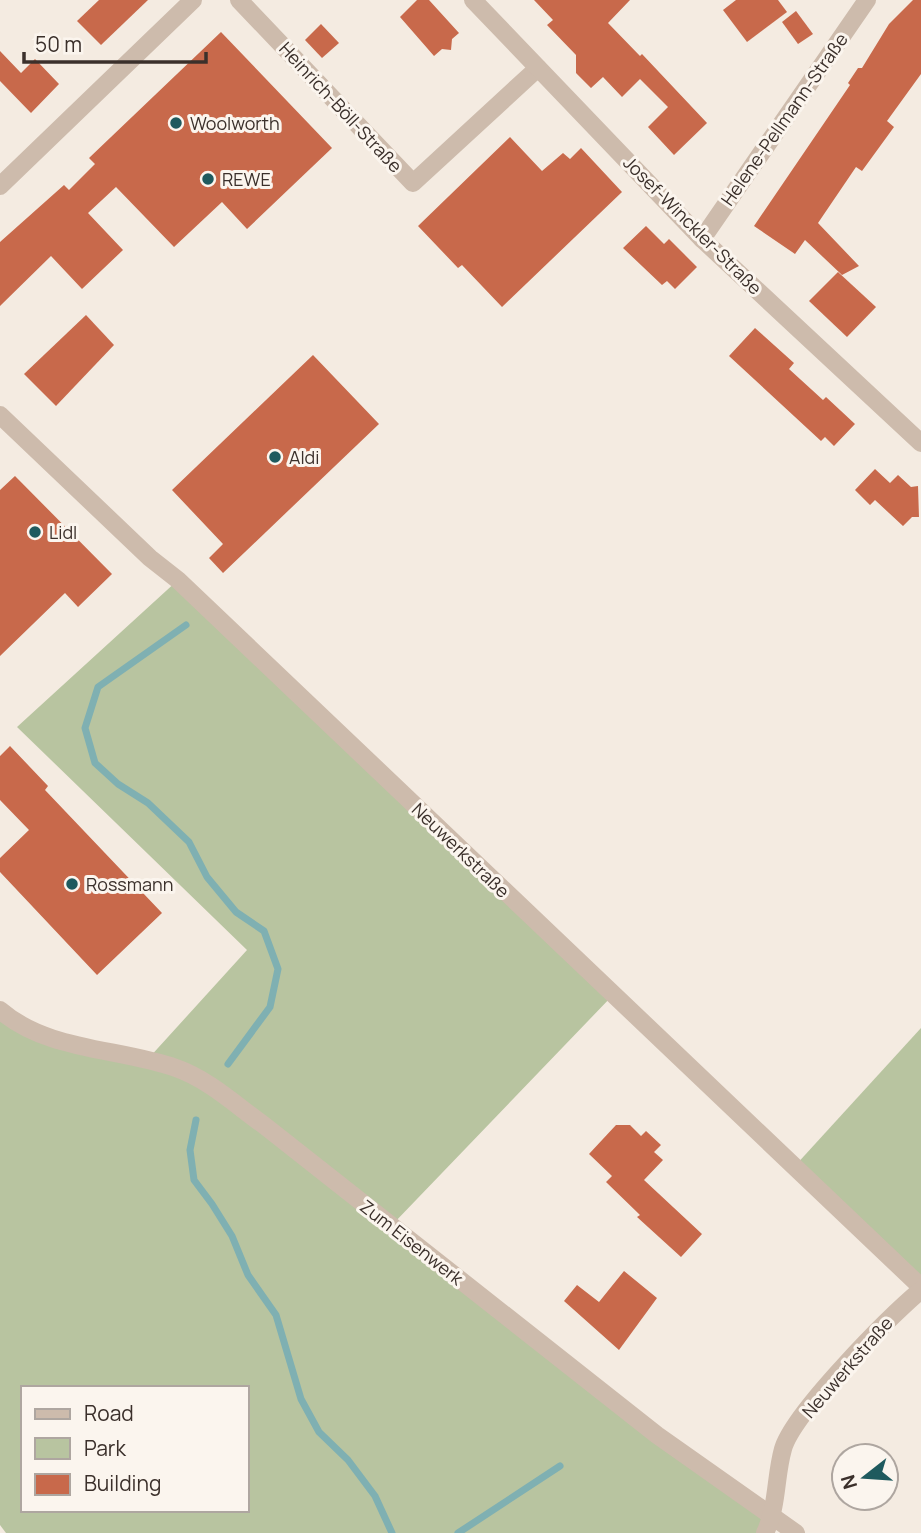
<svg xmlns="http://www.w3.org/2000/svg" width="921" height="1533" font-family="Manrope,sans-serif">
  <rect width="100%" height="100%" fill="#f4ebe1"/>
  <!-- green -->
  <g fill="#b8c4a0" fill-rule="evenodd">
    <path d="M 178,580 L 613,995 L 392,1225 L 773,1516 L 767,1533 L 6,1533 L 0,1525 L 0,1010 L 21,1027 L 148,1059 L 247,950 L 17,727 ZM 23,1388 L 247,1388 L 247,1510 L 23,1510 Z"/>
    <polygon points="921,1028 921,1287 794,1167"/>
  </g>
  <g fill="none" stroke-linecap="round" stroke-linejoin="round">
    <!-- stream -->
    <g stroke="#7fb0b2" stroke-width="7">
      <polyline points="186,625 98,687 85,728 95,763 118,784 148,803 189,842 207,877 236,912 264,931 278,969 270,1007 228,1064"/>
      <polyline points="196,1120 190,1150 194,1180 212,1204 232,1236 248,1275 276,1315 301,1399 319,1432 348,1460 375,1496 392,1533"/>
      <polyline points="458,1533 560,1466"/>
    </g>
  </g>
  <!-- building -->
  <g fill="#c8694b">
    <polygon points="99,0 148,0 101,45 77,21"/>
    <polygon points="417,0 429,0 459,33 452,39 451,50 442,49 434,56 400,17"/>
    <polygon points="534,0 630,0 608,23 640,56 642,54 707,123 674,155 648,127 668,107 640,79 622,97 603,77 591,88 576,73 576,55 547,25 553,20"/>
    <polygon points="736,0 778,0 787,12 747,42 723,10"/>
    <polygon points="913,0 921,0 921,74 887,121 894,127 862,171 856,167 818,223 859,266 842,275 805,240 795,254 754,226 850,85 848,83 858,68 862,68 889,24"/>
    <polygon points="796,11 813,34 798,44 782,22"/>
    <polygon points="321,24 339,43 322,58 305,40"/>
    <polygon points="221,32 332,148 247,229 222,202 174,247 116,187 88,213 123,250 82,289 51,256 0,306 0,242 64,185 69,190 95,164 89,158"/>
    <polygon points="0,51 21,73 35,59 59,84 31,113 0,81"/>
    <polygon points="510,137 542,171 563,153 570,159 581,148 622,192 502,307 462,265 458,268 418,226"/>
    <polygon points="646,226 664,244 669,239 697,267 675,289 667,281 662,285 623,248"/>
    <polygon points="838,272 876,307 847,337 809,301"/>
    <polygon points="86,315 114,345 56,406 24,374"/>
    <polygon points="755,328 794,363 789,369 823,400 826,397 855,424 834,446 825,437 821,441 729,356"/>
    <polygon points="313,355 379,424 223,573 209,558 223,544 172,490"/>
    <polygon points="875,469 890,483 898,475 911,487 918,486 919,517 912,517 903,526 875,500 870,505 855,490"/>
    <polygon points="15,476 112,574 78,607 65,593 0,656 0,490"/>
    <polygon points="10,746 48,786 45,790 162,913 97,975 0,872 0,858 29,830 0,800 0,756"/>
    <polygon points="616,1125 630,1125 641,1136 646,1131 661,1145 654,1152 663,1160 644,1180 702,1234 681,1257 637,1217 640,1215 606,1182 612,1176 589,1154"/>
    <polygon points="624,1271 657,1298 619,1350 564,1301 577,1285 599,1302"/>
  </g>
  <g fill="none" stroke-linecap="round" stroke-linejoin="round">
    <!-- minor -->
    <g stroke="#cdbbac" stroke-width="18">
      <polyline points="239,0 413,183 538,68"/>
      <polyline points="473,0 702,239 921,443"/>
      <polyline points="0,186 193,0"/>
      <polyline points="702,239 867,0"/>
      <polyline points="0,415 150,558 178,580 921,1287"/>
      <path d="M 0,1010 C 47,1051 119,1048 176,1068 C 208,1079 237,1106 265,1126 L 657,1435 L 796,1533"/>
      <path d="M 765,1533 C 778,1506 775,1477 783,1449 C 793,1413 890,1316 921,1290"/>
    </g>
  </g>
  <!-- markers -->
  <g fill="#1f5a5e" stroke="#fbf5ee" stroke-width="2.5">
    <circle cx="176" cy="123" r="7"/>
    <circle cx="208" cy="179" r="7"/>
    <circle cx="275" cy="457" r="7"/>
    <circle cx="35" cy="532" r="7"/>
    <circle cx="72" cy="884" r="7"/>
  </g>
  <g text-anchor="middle" dominant-baseline="central" stroke-width="6" stroke-linejoin="round" paint-order="stroke">
    <!-- street labels -->
    <g font-size="18" fill="#3b302b" stroke="#fbf5ee">
      <text transform="translate(341 107) rotate(47)">Heinrich-Böll-Straße</text>
      <text transform="translate(784 119) rotate(-55)">Helene-Pellmann-Straße</text>
      <text transform="translate(693 225) rotate(45)">Josef-Winckler-Straße</text>
      <text transform="translate(461 850) rotate(44)">Neuwerkstraße</text>
      <text transform="translate(412 1242) rotate(38)">Zum Eisenwerk</text>
      <text transform="translate(847 1367) rotate(-49)">Neuwerkstraße</text>
    </g>
    <!-- poi labels -->
    <g font-size="18" fill="#3b302b" stroke="#fbf5ee" text-anchor="start">
      <text x="190" y="123">Woolworth</text>
      <text x="222" y="179">REWE</text>
      <text x="289" y="457">Aldi</text>
      <text x="49" y="532">Lidl</text>
      <text x="86" y="884">Rossmann</text>
    </g>
  </g>
  <!-- legend -->
  <rect x="21" y="1386" width="228" height="126" fill="#fbf5ee" stroke="#aea6a0" stroke-width="2"/>
  <rect x="35" y="1409" width="35" height="10" fill="#cdbbac" stroke="#aea6a0" stroke-width="2"/>
  <text x="84" y="1421" font-size="21" fill="#3b302b">Road</text>
  <rect x="35" y="1438" width="35" height="21" fill="#b8c4a0" stroke="#aea6a0" stroke-width="2"/>
  <text x="84" y="1456" font-size="21" fill="#3b302b">Park</text>
  <rect x="35" y="1474" width="35" height="21" fill="#c8694b" stroke="#aea6a0" stroke-width="2"/>
  <text x="84" y="1491" font-size="21" fill="#3b302b">Building</text>
  <!-- north arrow -->
  <g transform="translate(865 1477) rotate(253)"><circle r="33" fill="#fbf5ee" stroke="#aea6a0" stroke-width="2"/>
  <path d="M0-5L12 26L0 18L-12 26Z" fill="#1f5a5e"/>
  <text y="-10" font-size="19" font-weight="bold" text-anchor="middle" fill="#3b302b">N</text>
  </g>
  <!-- scale -->
  <path d="M24 52v10h182v-10" fill="none" stroke="#3b302b" stroke-width="3.5"/>
  <text x="35" y="52" font-size="21" fill="#3b302b" stroke="#fbf5ee" stroke-width="5" paint-order="stroke">50 m</text>
</svg>
